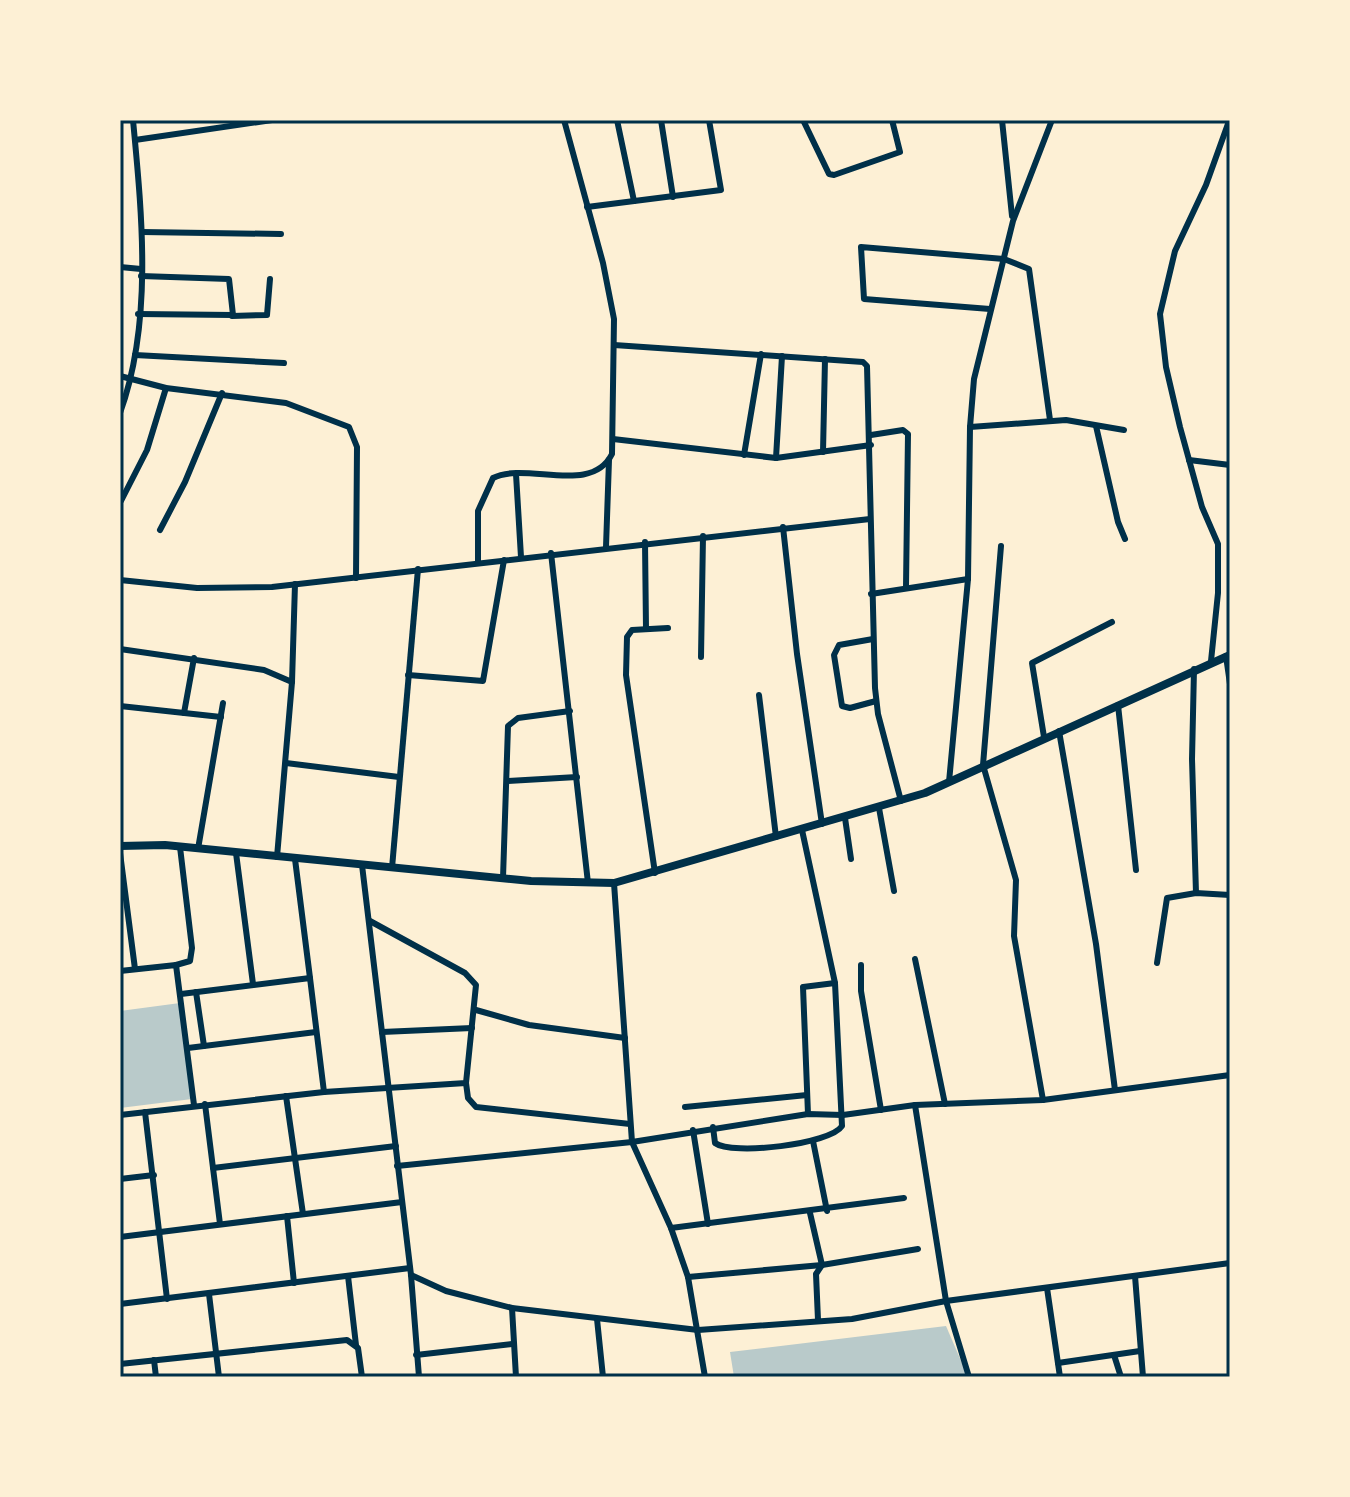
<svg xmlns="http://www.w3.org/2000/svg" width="1350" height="1497" font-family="Mulish,sans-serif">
  <rect width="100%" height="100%" fill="#fdf0d5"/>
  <!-- green -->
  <g fill="#b9caca">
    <polygon points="180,1003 192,1099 120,1108 120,1011"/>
    <polygon points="946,1326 968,1377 734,1377 730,1352"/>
  </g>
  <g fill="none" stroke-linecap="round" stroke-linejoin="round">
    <!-- minor -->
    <g stroke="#003049" stroke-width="6">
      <polyline points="617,120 634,201"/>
      <polyline points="661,120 673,197"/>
      <polyline points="803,120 829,174 834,175 900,152 892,120"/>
      <polyline points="1002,120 1012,216"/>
      <polyline points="135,140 272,120"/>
      <polyline points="587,207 721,190 709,120"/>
      <polyline points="142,232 281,234"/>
      <polyline points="120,267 141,269"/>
      <polyline points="990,309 864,299 861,247 1004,259 1029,269 1050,420"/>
      <polyline points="138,314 233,315 229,279 141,276"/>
      <polyline points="232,316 267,315 270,279"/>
      <polyline points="614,345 863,362 867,366 875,688 878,714 901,801"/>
      <polyline points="135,355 284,363"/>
      <polyline points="120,376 166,388 286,403 349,427 357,447 356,578"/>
      <path d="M 120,413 C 153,322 142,215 133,120"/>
      <polyline points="1096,426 1118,522 1125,539"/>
      <polyline points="970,427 1066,420 1124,430"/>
      <polyline points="871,435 903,430 908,434 906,587"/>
      <polyline points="613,439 776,458 871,445"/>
      <polyline points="823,452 825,359"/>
      <polyline points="744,455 761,354"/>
      <polyline points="776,458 782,356"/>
      <polyline points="1189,460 1230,465"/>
      <polyline points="516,474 521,557"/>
      <polyline points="121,501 147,450 166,388"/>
      <polyline points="783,527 797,654 822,824"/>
      <polyline points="160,530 185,482 222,393"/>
      <polyline points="645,542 646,629"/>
      <polyline points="1001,546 983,765 1016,880 1014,936 1043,1100"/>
      <polyline points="606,547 609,460"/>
      <polyline points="551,553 588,883"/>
      <path d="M 478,563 L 478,511 L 493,478 C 526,461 591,496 612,454 L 614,319 L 603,263 L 564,120"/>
      <polyline points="120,580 197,588 272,587 870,519"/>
      <polyline points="871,594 968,579"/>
      <polyline points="873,639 839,645 834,655 842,706 850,708 876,701"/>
      <polyline points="120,649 264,670 292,682"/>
      <polyline points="1226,656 1230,684"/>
      <polyline points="701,657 703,536"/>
      <polyline points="1211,661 1218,593 1218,544 1202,507 1180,427 1166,367 1160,314 1175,251 1206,185 1229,121"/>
      <polyline points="1194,669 1192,759 1196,893"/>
      <polyline points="408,675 483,681 504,560"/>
      <polyline points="759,695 776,837"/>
      <polyline points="1118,705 1136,870"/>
      <polyline points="120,706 221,717"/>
      <polyline points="184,713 194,658"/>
      <polyline points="1059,731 1096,944 1115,1090"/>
      <polyline points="1044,737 1032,663 1112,622"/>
      <polyline points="286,763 399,777"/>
      <polyline points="507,781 577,777"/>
      <polyline points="949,782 968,579 970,427 974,379 1013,221 1052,120"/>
      <polyline points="879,808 894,891"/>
      <polyline points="845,818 851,859"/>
      <polyline points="198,849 223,703"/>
      <polyline points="120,853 135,969"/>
      <polyline points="236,853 253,984"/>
      <polyline points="277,857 292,682 295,584"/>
      <polyline points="295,859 310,978"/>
      <polyline points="362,865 411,1275 419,1377"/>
      <polyline points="392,868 418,569"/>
      <polyline points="655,873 626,675 627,637 632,630 668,628"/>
      <polyline points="503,878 508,726 518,718 570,711"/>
      <polyline points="614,883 632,1142 671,1228 688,1277 705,1377"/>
      <polyline points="915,959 945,1104"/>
      <polyline points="1157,963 1167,898 1196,893 1230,895"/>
      <polyline points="176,965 190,961 192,948 180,847"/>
      <polyline points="861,965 861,991 881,1110"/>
      <polyline points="120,971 176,965 194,1105"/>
      <polyline points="196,992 204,1046"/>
      <polyline points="181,994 310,978 324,1092"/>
      <polyline points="476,1010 529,1025 625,1038"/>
      <polyline points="382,1032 472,1028"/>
      <polyline points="188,1048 316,1032"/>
      <polyline points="466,1083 468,1098 476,1107 630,1124"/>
      <polyline points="286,1096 303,1214"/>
      <polyline points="205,1104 220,1224"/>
      <polyline points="915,1105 946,1301 969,1377"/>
      <polyline points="685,1107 807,1095"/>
      <polyline points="145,1112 167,1299"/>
      <polyline points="808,1114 803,987 835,983"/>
      <polyline points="120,1115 324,1092 466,1083 476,985 465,973 370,921"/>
      <path d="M 713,1127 L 715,1143 C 732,1156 831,1144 842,1126 L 835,983 L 802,830"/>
      <polyline points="693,1130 708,1224"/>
      <polyline points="813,1141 827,1211"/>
      <polyline points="397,1166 632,1142 808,1114 843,1115 915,1105 1043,1100 1230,1075"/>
      <polyline points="213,1168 396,1146"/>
      <polyline points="120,1179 154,1175"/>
      <polyline points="810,1213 822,1265 816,1274 818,1320"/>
      <polyline points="287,1216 294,1283"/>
      <polyline points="671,1228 904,1198"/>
      <polyline points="120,1237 402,1202"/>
      <polyline points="411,1275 446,1291 512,1308 698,1330 852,1319 946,1301 1230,1263"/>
      <polyline points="348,1276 356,1345"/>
      <polyline points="1135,1276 1143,1377"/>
      <polyline points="688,1277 822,1265 918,1249"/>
      <polyline points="1047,1288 1060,1377"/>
      <polyline points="209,1294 219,1377"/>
      <polyline points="120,1304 410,1268"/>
      <polyline points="512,1308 516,1377"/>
      <polyline points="597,1319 603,1377"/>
      <polyline points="416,1355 512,1344"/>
      <polyline points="1114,1355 1121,1377"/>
      <polyline points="154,1360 156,1377"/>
      <polyline points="1058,1363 1140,1351"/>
      <polyline points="120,1364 347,1340 358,1348 362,1377"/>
    </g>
    <!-- tertiary -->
    <polyline stroke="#003049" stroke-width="8" points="120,846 165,845 531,881 614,883 925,793 1230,655"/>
  </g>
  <!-- border -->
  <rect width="1350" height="1497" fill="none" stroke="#fdf0d5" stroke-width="244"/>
  <rect x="122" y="122" width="1106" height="1253" fill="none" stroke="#003049" stroke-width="3"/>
</svg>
